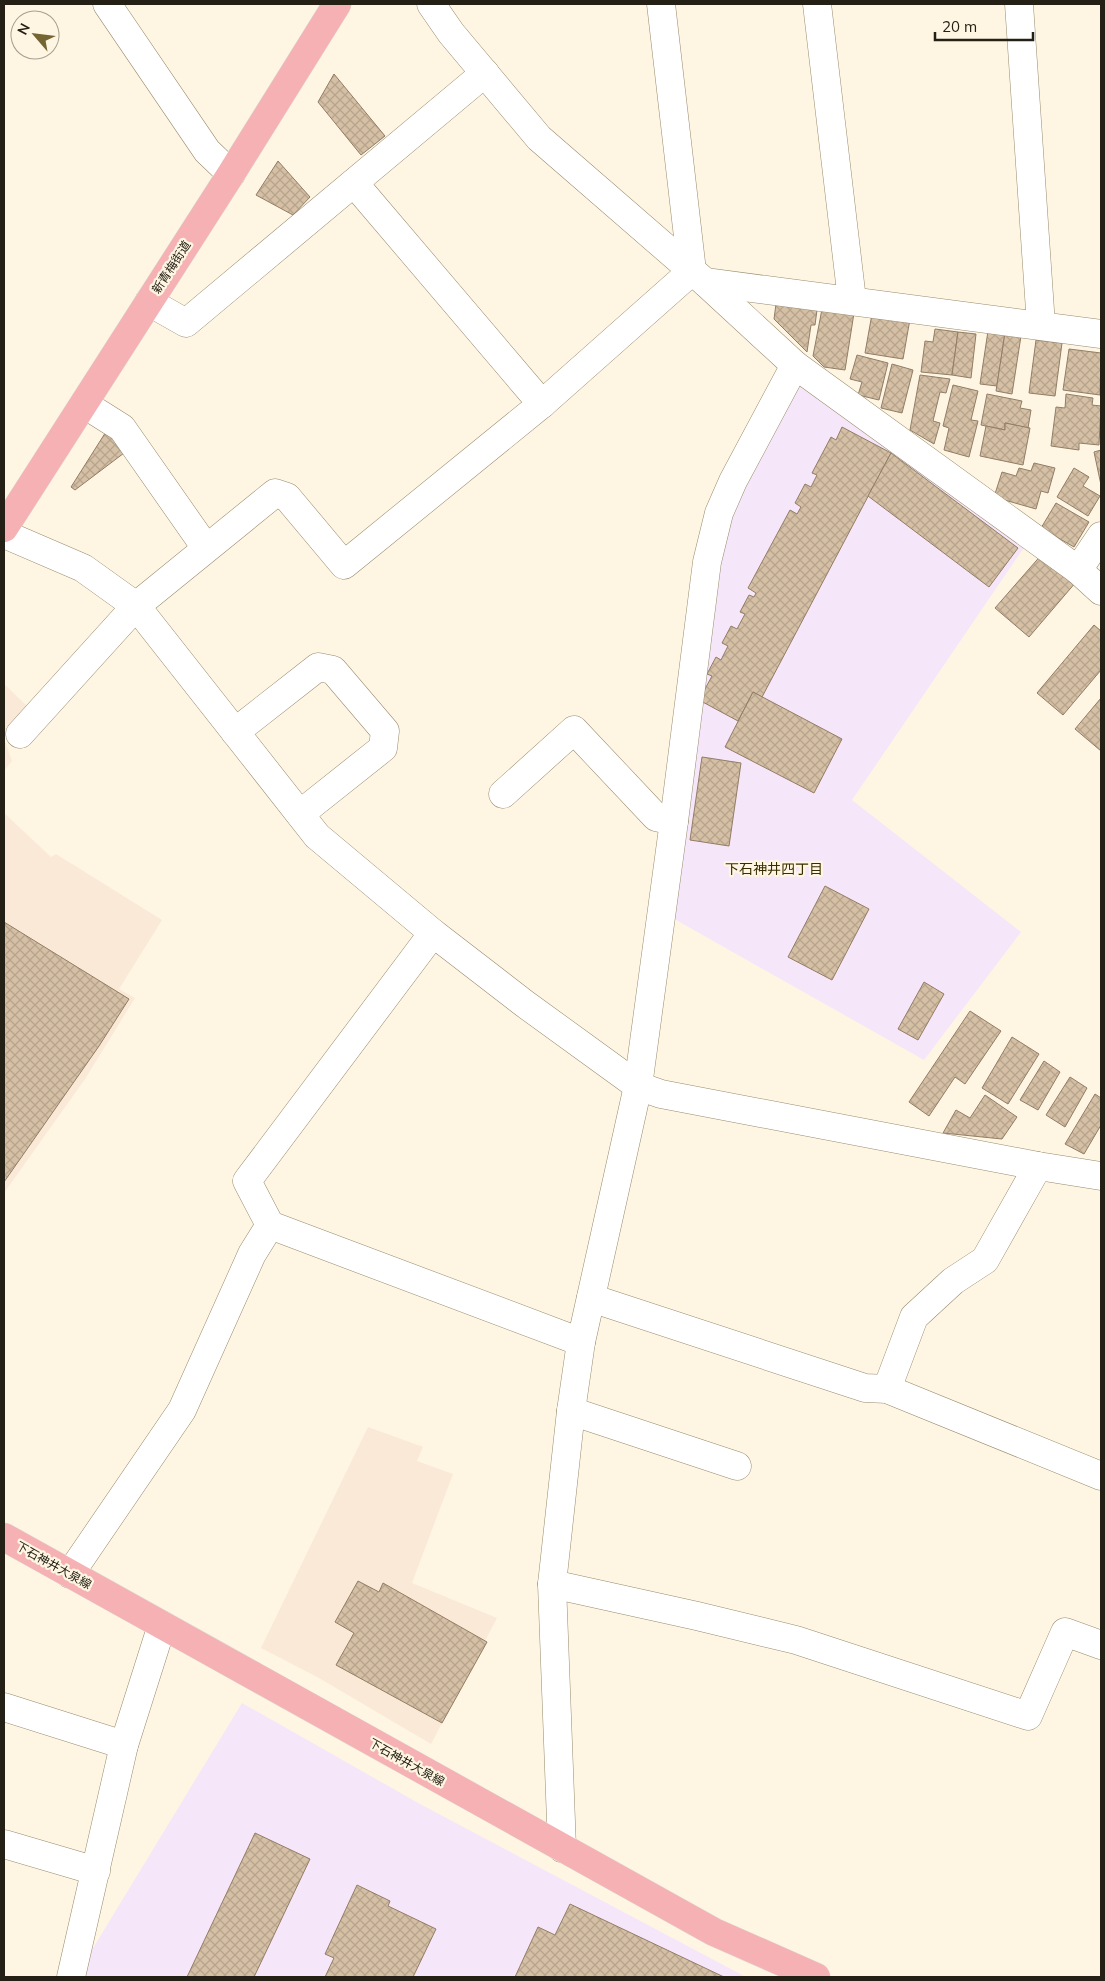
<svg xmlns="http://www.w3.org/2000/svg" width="1105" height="1981" font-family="Mulish,'Noto Sans JP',sans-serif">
  <defs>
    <pattern id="building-cross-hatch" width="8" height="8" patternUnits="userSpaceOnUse" patternTransform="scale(1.25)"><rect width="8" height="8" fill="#d5bfa5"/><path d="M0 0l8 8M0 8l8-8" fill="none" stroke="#b7a48d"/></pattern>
  </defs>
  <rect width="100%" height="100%" fill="#fef6e3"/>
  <!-- commercial -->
  <g fill="#fbe9d8">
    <polygon points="4,684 27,706 4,738 12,761 4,771"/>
    <polygon points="4,813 51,857 56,854 162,920 119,989 135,998 85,1079 4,1193"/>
    <polygon points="368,1427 423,1447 417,1461 453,1474 412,1583 497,1618 431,1744 319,1678 261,1648"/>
  </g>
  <!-- education -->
  <g fill="#f6e6f9">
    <polygon points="800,381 1025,546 852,800 1021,932 924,1060 669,916 716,565 731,509"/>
    <polygon points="242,1703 420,1804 746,1977 82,1977 87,1958"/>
  </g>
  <!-- building -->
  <g fill="url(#building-cross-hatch)" stroke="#927d65">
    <polygon points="334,74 385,136 361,155 318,102"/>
    <polygon points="278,161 310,197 293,215 256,195"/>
    <polygon points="776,304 817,310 815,325 811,325 807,352 774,319"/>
    <polygon points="822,309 854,313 845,370 824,367 813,356"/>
    <polygon points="872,314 910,319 903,359 865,353"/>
    <polygon points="935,329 958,332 952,375 921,372 925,341 933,342"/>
    <polygon points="988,331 1005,333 997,386 980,384"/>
    <polygon points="958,332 976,334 971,378 952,375"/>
    <polygon points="1005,333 1021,336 1012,394 996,391"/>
    <polygon points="1036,340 1062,343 1055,396 1029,393"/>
    <polygon points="1069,349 1101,353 1100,395 1063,390"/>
    <polygon points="857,355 888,363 879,400 858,395 862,382 850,379"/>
    <polygon points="892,364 913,370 902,413 881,408"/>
    <polygon points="920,375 950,379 946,393 940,392 933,421 940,423 934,444 910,430"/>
    <polygon points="953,385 978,391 971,420 978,421 969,457 944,450 949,428 943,426"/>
    <polygon points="987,394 1022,401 1020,408 1031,410 1028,428 1005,423 1005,430 981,425"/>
    <polygon points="1066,394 1093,398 1092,405 1101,406 1099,445 1079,443 1079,450 1051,446 1056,407 1065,408"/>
    <polygon points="1005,423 1030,428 1023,465 980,456 986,426 1005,430"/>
    <polygon points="109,427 128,450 75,490 71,487"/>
    <polygon points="842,427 891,453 762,697 753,692 738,721 699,700 712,676 707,674 716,657 721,660 728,646 722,643 731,626 737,629 745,614 740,612 749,595 754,597 756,593 748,588 790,510 797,514 801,507 795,503 805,484 811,487 817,475 812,473 831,437 836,440"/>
    <polygon points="1101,450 1101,485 1094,452"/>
    <polygon points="891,453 1018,548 989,587 868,496"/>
    <polygon points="1034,463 1055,468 1048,493 1041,491 1036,509 994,497 1002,472 1016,476 1019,468 1031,471"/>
    <polygon points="1074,468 1089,477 1083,486 1100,496 1088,516 1057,497"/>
    <polygon points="1056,503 1089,522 1074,547 1041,528"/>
    <polygon points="1043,553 1076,582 1029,637 995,608"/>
    <polygon points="1094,625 1101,631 1101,670 1063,715 1037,693"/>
    <polygon points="753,692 842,739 814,793 725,747"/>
    <polygon points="1101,698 1101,751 1075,729"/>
    <polygon points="702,757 741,763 729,846 690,840"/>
    <polygon points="825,886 869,909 832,980 788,957"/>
    <polygon points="4,922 129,999 99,1046 4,1182"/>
    <polygon points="924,982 944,994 918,1040 898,1029"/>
    <polygon points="970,1011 1001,1031 965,1084 955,1077 929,1116 909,1102"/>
    <polygon points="1012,1037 1039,1054 1008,1104 982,1088"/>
    <polygon points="1044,1061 1060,1072 1038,1110 1020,1100"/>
    <polygon points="1070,1077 1087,1088 1065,1127 1046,1115"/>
    <polygon points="1095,1094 1101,1098 1101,1125 1084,1154 1065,1144"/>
    <polygon points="985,1095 1017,1117 1002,1139 943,1133 956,1110 970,1118"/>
    <polygon points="358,1581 379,1592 383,1583 487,1642 442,1723 336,1665 354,1633 335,1622"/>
    <polygon points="255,1833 310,1859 254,1977 187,1977"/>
    <polygon points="357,1885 390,1901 388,1906 436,1929 413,1977 325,1977 334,1958 325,1954"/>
    <polygon points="570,1904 724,1977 515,1977 538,1927 555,1935"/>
  </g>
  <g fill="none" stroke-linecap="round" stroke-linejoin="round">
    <defs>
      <g id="minor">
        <polyline points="107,4 207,151 231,174"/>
        <polyline points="431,4 451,33 539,138 705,282 795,365 1078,570 1101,591"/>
        <polyline points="661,4 692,271"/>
        <polyline points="817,4 852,300"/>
        <polyline points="1019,4 1041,325"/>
        <polyline points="354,183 542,404"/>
        <polyline points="705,282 1101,334"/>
        <polyline points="149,302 186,323 485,73"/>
        <polyline points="84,404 122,428 206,548"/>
        <polyline points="4,534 83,568 136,606 317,836 433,933 525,1004 638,1086 661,1094 1038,1166 1101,1176"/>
        <polyline points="1078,570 1101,536"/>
        <polyline points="235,732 318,667 333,670 385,731 383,748 300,814"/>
        <polyline points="20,734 136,606 275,493 287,497 344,565 542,404 692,271"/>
        <polyline points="503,794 574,730 656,817 674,821"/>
        <polyline points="433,933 247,1181 270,1225 581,1342"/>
        <polyline points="591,1298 865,1388 887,1389 1101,1476"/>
        <polyline points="887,1389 914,1317 953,1281 985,1260 1038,1166"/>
        <polyline points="571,1411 737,1466"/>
        <polyline points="70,1574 182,1410 252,1254 270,1225"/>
        <polyline points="552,1584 697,1616 796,1640 1028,1716 1065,1632 1101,1645"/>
        <polyline points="4,1707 124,1745"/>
        <polyline points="4,1844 96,1871"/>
        <polyline points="562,1848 552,1584 571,1411 581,1342 638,1086 674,821 707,562 719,513 733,481 795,365"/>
        <polyline points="71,1977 124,1745 162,1625"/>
      </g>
      <g id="major">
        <polyline points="4,528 231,174 337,4"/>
        <polyline points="4,1537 714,1932 816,1977"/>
      </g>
    </defs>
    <!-- minor casing -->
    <use href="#minor" stroke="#988b6e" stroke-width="29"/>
    <!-- major casing -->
    <use href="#major" stroke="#e0e0de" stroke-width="29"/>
    <!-- minor -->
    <use href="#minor" stroke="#fff" stroke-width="28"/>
    <!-- major -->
    <use href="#major" stroke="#f5b1b3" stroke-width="28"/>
  </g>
  <g text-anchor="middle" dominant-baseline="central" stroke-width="4.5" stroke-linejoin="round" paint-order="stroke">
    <!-- street labels -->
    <g font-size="12" fill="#252015" stroke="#fef6e3">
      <text transform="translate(171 267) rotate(-57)">新青梅街道</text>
      <text transform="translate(54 1565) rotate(29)">下石神井大泉線</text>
      <text transform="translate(407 1762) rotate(29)">下石神井大泉線</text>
    </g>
    <!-- neighbourhood labels -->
    <g font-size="14" fill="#382c01" stroke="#fef6e3">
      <text x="774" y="869">下石神井四丁目</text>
    </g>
  </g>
  <!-- border -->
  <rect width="1105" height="1981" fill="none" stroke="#252015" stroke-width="10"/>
  <!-- north arrow -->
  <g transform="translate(35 35) rotate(298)"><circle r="24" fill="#fef6e3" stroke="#a7a091"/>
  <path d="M0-4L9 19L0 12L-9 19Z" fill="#746533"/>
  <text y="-8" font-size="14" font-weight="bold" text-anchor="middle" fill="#252015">N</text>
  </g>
  <!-- scale -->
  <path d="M935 32v8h98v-8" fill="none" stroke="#252015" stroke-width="2.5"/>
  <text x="942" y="32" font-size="15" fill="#252015" stroke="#fef6e3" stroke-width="4" paint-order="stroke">20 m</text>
</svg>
